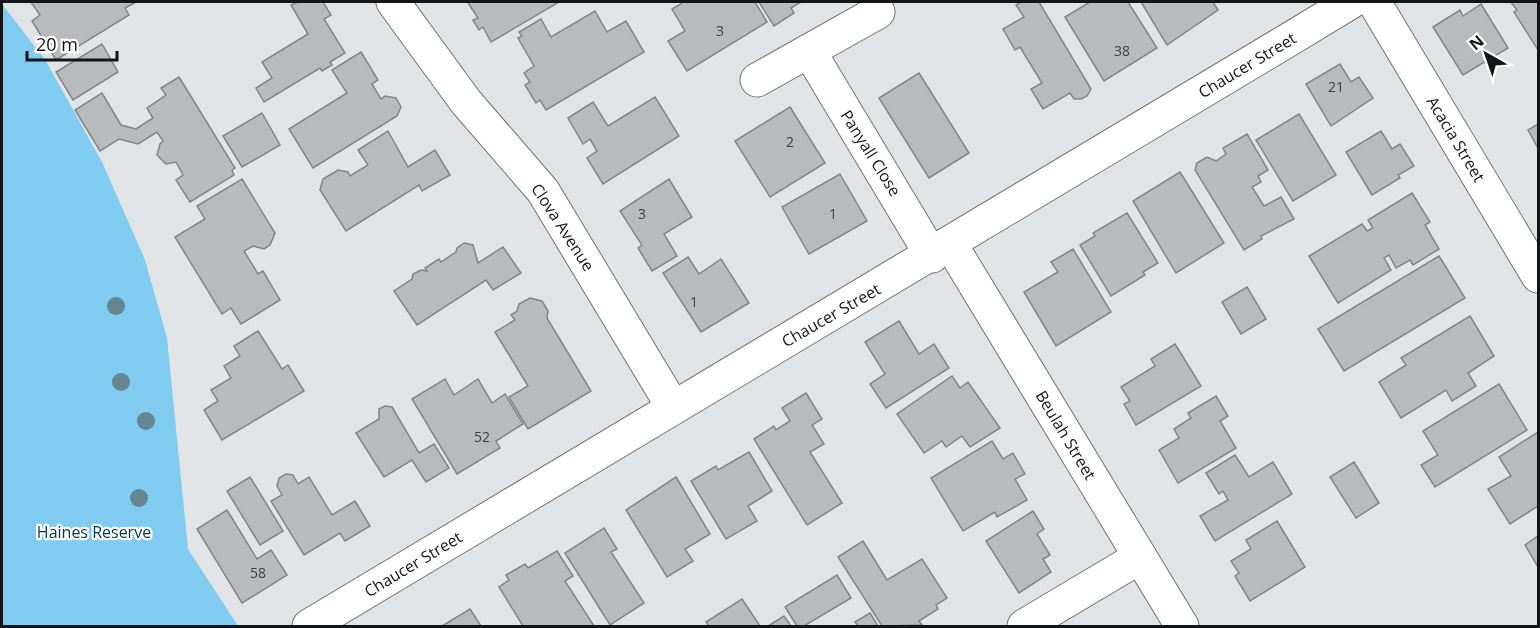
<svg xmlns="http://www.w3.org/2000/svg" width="1540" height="628" font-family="'Open Sans',sans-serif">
  <rect width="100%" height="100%" fill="#e0e4e6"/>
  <!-- green -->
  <polygon fill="#80ccf0" points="2,4 46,61 103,164 145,260 167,338 188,549 238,626 2,626"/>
  <!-- building -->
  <g fill="#b7bbbd" stroke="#818586" stroke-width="1.5">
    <polygon points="31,2 136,2 125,8 129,15 56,60 32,21 40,15"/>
    <polygon points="298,2 323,2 331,15 324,19 345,53 330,62 332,65 322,71 320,68 264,102 256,88 272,78 262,62 308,34 291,5"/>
    <polygon points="471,2 559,2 491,42 483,27 479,30 473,20 478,18 468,3"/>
    <polygon points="684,2 755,2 767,22 687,71 668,41 685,31 672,9"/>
    <polygon points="759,2 801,2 791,8 794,13 774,26"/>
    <polygon points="1021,2 1039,2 1091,89 1087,96 1081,99 1074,99 1070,93 1043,109 1031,89 1042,83 1020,47 1015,50 1003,29 1024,17 1016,5"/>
    <polygon points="1090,2 1128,2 1157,48 1104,81 1065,17"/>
    <polygon points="1141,2 1213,2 1218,10 1167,45"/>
    <polygon points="1511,2 1538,2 1538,50 1514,12 1517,10"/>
    <polygon points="1481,4 1508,48 1463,75 1433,27 1460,10 1463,16"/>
    <polygon points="595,11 607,32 626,21 644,52 546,110 540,100 536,103 525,85 530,82 524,73 534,66 518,38 522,36 519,32 541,19 551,37"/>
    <polygon points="102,44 118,72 73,100 56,72"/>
    <polygon points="361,52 378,80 372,84 381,99 385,96 396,98 401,107 397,116 313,168 289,129 347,93 332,70"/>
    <polygon points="1340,64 1351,82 1359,77 1373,98 1331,126 1306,84"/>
    <polygon points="919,73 969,153 929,178 879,98"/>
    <polygon points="179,77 235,168 232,170 234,175 190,202 176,180 183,175 176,162 166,164 157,155 160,144 163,141 157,132 138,144 119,139 100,151 75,110 102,93 121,125 136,129 153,118 147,108 166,95 161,88"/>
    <polygon points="655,97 679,136 603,184 587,158 597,151 590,139 583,144 568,118 593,102 608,126"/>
    <polygon points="790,107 825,163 770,197 735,141"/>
    <polygon points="262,113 280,145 242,167 223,136"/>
    <polygon points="1299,114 1336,175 1293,201 1256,140"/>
    <polygon points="1538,124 1538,148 1528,130"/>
    <polygon points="388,131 408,167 435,150 450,175 422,191 419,185 346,231 320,190 323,179 338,170 348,172 350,176 368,165 358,150"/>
    <polygon points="1381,131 1392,149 1400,144 1414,166 1398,175 1400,178 1372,195 1346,152"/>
    <polygon points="1247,134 1268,170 1258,176 1261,182 1252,187 1264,206 1281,197 1294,219 1261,236 1262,239 1244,250 1195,170 1197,163 1207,157 1216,161 1226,154 1223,148"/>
    <polygon points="1180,172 1224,243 1176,273 1133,201"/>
    <polygon points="840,174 867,221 809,254 782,207"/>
    <polygon points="242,179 275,233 270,245 264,249 253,246 244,251 258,274 263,271 280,300 241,324 231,308 222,314 175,237 205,219 197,206"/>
    <polygon points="669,179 692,217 664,234 677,256 652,271 638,248 642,245 620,211"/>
    <polygon points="1412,193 1430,222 1425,225 1439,249 1413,265 1410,260 1396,268 1389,255 1384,258 1391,270 1338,303 1309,256 1362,224 1367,231 1373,228 1368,220"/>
    <polygon points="1127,213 1158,263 1143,272 1145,275 1111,296 1080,245 1095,236 1093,233"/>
    <polygon points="464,243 473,245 478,263 503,247 521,273 493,290 486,280 417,325 394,291 412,279 413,274 421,270 427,271 425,268 439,259 441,262 456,252 457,248"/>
    <polygon points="1073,249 1111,312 1056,346 1024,292 1058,272 1051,262"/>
    <polygon points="1439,256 1465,298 1344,371 1318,329"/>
    <polygon points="688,257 699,274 721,259 749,303 701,332 663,273"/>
    <polygon points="1247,287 1266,319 1241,334 1222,302"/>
    <polygon points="530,298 542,301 548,311 547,318 591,391 528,429 509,397 528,386 495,332 515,320 511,315 517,311 519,304"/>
    <polygon points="1470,316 1494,356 1468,373 1476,386 1452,401 1446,390 1401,418 1379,382 1406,365 1401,358"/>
    <polygon points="899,321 919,354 934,344 949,368 886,408 870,384 885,374 865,342"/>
    <polygon points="258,331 282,369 288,365 304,391 222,440 204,410 218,401 211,390 231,378 224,366 240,356 234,346"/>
    <polygon points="1175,344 1201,386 1136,425 1124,404 1130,401 1121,387 1155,366 1151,359"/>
    <polygon points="952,376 960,388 968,382 1000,428 970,447 962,436 946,447 942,441 924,453 897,414"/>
    <polygon points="445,379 454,395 478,379 492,403 505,394 523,424 496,441 500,448 457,474 412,399"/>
    <polygon points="1499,384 1527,430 1435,487 1421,465 1438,455 1423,431"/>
    <polygon points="806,393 822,419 812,425 824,444 810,452 842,503 807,525 754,439 774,426 776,430 790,421 782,408"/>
    <polygon points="1216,396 1228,416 1220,421 1236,448 1178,483 1159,450 1179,438 1174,429 1191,418 1188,413"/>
    <polygon points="385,406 392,407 419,453 434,444 449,468 426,482 412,460 384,477 356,433 379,419 379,409"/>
    <polygon points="1538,432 1538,506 1510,524 1488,489 1511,476 1499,457"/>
    <polygon points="992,441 1003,459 1013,453 1025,474 1015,479 1027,500 997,517 995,512 963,531 931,478"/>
    <polygon points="749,452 772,491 748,506 757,521 726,539 691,481 716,466 718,470"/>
    <polygon points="1235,455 1249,477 1273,462 1292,494 1215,541 1200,516 1228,500 1223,491 1219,494 1206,473"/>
    <polygon points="1354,462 1379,503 1356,518 1330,477"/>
    <polygon points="286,474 293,475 298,484 309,477 332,515 355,501 370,526 345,541 340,533 304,555 271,501 282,495 277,486 279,478"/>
    <polygon points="250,477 283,531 260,545 227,491"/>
    <polygon points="676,477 710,534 685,549 693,561 667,577 626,510"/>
    <polygon points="227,510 257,559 271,550 287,575 242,603 197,529"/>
    <polygon points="1033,511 1044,529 1037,534 1050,555 1043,559 1051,572 1019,593 986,541"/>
    <polygon points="1277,521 1305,567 1250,601 1235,576 1239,573 1231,561 1251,549 1246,540"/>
    <polygon points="604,528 617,549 611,552 644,603 610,625 565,553"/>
    <polygon points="1538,536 1538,567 1525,545"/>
    <polygon points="863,541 887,580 922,559 947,598 936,605 938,609 919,621 922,625 882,626 838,557"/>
    <polygon points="557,551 573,576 565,581 594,626 523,626 499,587 509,580 506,575 525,564 528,568"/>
    <polygon points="837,575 851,598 804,626 797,626 785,607"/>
    <polygon points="742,599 760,626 709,626 706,622"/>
    <polygon points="470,609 481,626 442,626"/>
    <polygon points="870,613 878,626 858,626 855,622"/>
    <polygon points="784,616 791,626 768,626"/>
  </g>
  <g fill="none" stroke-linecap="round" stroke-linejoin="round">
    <defs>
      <g id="minor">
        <polyline points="393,2 466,102 543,191 673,407"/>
        <polyline points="1374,2 1538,276"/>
        <polyline points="809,51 932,256"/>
        <polyline points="757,80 878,12"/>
        <polyline points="951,245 1182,626"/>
        <path d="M 309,626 C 656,417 1005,212 1351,2"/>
        <polyline points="1024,626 1140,557"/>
      </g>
    </defs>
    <!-- minor casing -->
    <use href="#minor" stroke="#6f7274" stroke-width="35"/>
    <!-- minor -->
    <use href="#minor" stroke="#fff" stroke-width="33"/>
  </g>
  <!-- trees -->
  <g fill="#658591">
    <circle cx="116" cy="306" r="9"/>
    <circle cx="121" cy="382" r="9"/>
    <circle cx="146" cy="421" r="9"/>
    <circle cx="139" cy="498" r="9"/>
  </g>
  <g text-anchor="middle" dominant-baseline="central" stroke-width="4.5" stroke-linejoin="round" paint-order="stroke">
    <!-- number labels -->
    <g font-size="14" fill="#3d3e40">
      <text x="720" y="30">3</text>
      <text x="1122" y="50">38</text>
      <text x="1336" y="86">21</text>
      <text x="790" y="141">2</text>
      <text x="642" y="213">3</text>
      <text x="833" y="213">1</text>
      <text x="694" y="301">1</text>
      <text x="482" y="436">52</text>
      <text x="258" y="572">58</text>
    </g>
    <!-- street labels -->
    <g font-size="16" fill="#141516" stroke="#fff">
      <text transform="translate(1247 65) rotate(-31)">Chaucer Street</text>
      <text transform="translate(1456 139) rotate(59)">Acacia Street</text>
      <text transform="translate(871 153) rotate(58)">Panyall Close</text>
      <text transform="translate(563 227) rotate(57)">Clova Avenue</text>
      <text transform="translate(831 315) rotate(-30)">Chaucer Street</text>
      <text transform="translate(1066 435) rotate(59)">Beulah Street</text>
      <text transform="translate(413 564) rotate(-31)">Chaucer Street</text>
    </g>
    <!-- park labels -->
    <g font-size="16" fill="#00374b" stroke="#fff">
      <text x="94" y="532">Haines Reserve</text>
    </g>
  </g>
  <!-- border -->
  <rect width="1540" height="628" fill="none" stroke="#141516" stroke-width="6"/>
  <!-- north arrow -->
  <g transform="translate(1486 54) rotate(320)" stroke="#ffffff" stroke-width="4.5" paint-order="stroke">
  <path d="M0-4.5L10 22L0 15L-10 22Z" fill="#141516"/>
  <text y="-9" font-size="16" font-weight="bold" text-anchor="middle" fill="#141516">N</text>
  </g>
  <!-- scale -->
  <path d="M27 51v9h90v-9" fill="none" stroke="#141516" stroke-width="3"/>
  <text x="36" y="51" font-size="18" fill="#141516" stroke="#ffffff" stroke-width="4.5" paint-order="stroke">20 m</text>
</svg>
